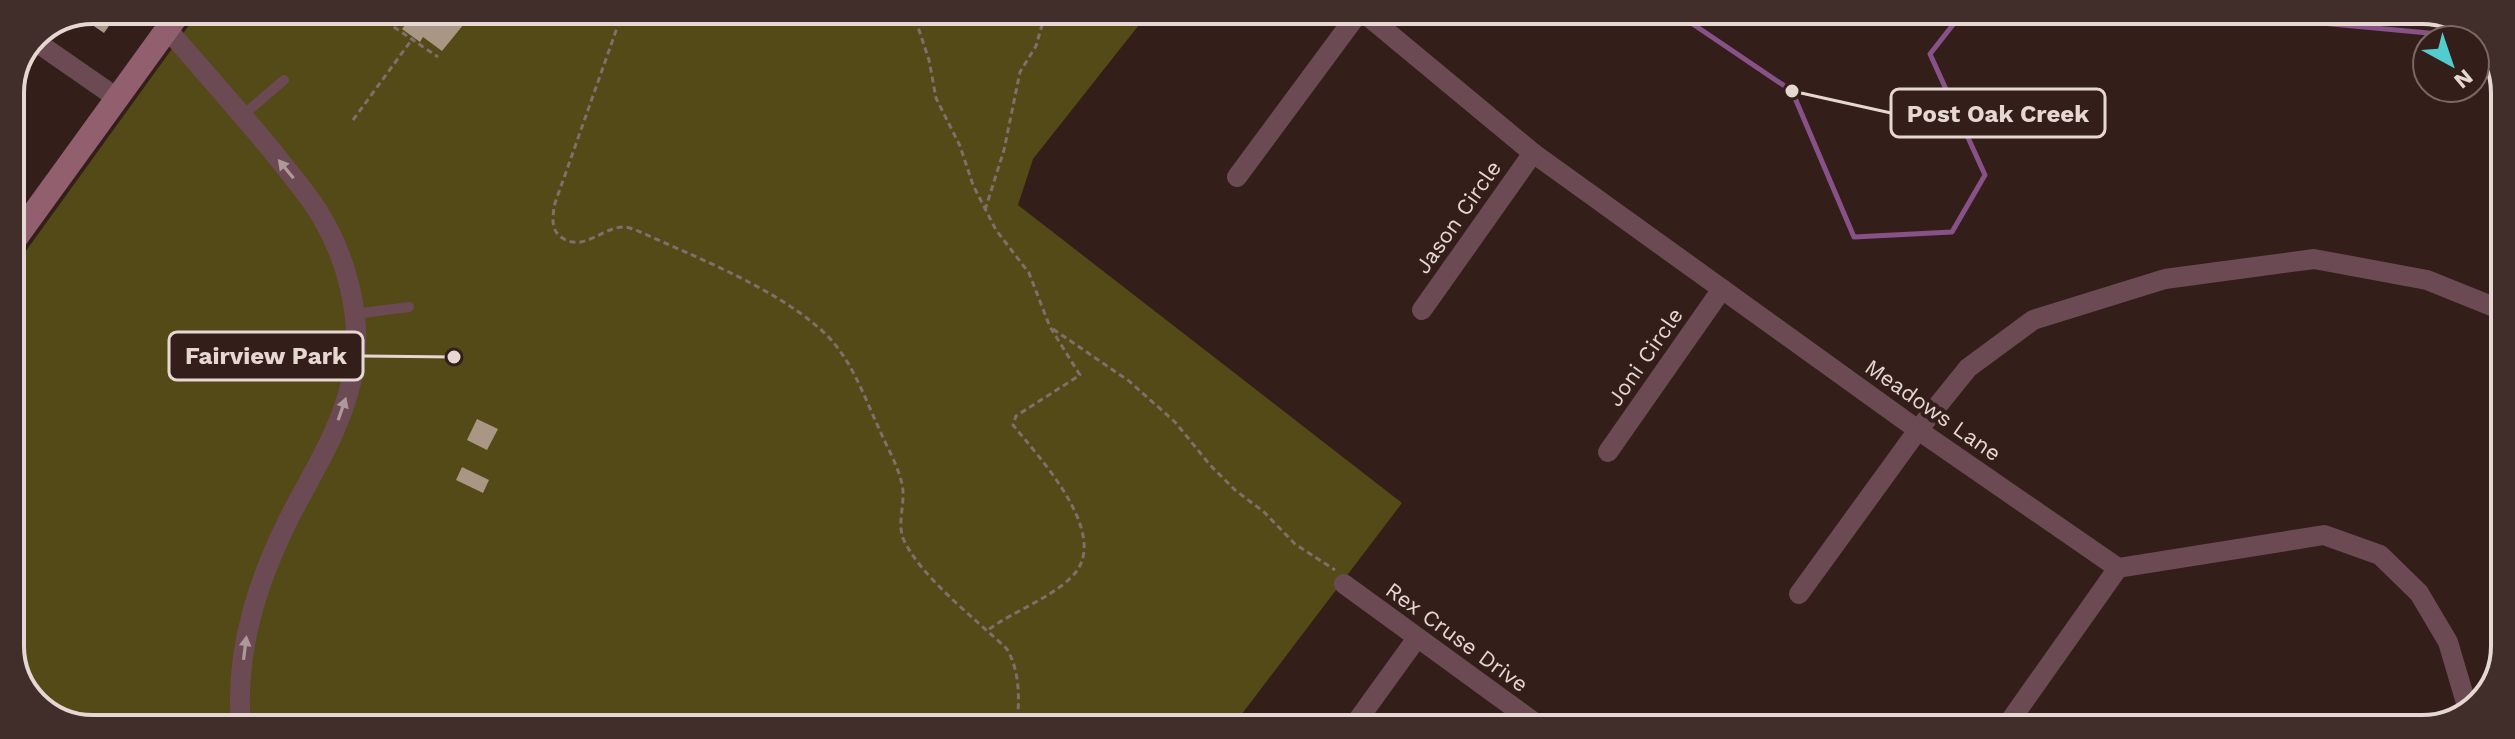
<svg xmlns="http://www.w3.org/2000/svg" width="2515" height="739" font-family="'Work Sans',sans-serif">
  <rect width="100%" height="100%" fill="#331e1a"/>
  <!-- green -->
  <polygon fill="#544a17" points="200,10 1150,11 1033,159 1018,205 1402,503 1232,727 1038,727 1034,724 1033,727 71,726 27,697 10,652 10,273"/>
  <g fill="none" stroke-linecap="round" stroke-linejoin="round">
    <!-- stream -->
    <g stroke="#885288" stroke-width="5">
      <polyline points="1675,12 1792,91 1854,237 1952,232 1985,175 1930,54 1963,12"/>
      <polyline points="2214,13 2450,35 2462,40"/>
      <polyline points="2475,45 2491,52"/>
    </g>
  </g>
  <!-- building -->
  <g fill="#a99684">
    <polygon points="93,10 120,10 104,33 79,16"/>
    <polygon points="383,10 456,10 468,19 442,51 423,37 420,42 402,29 406,24"/>
    <polygon points="10,114 25,125 21,131 25,134 10,154"/>
    <polygon points="477,419 498,429 487,450 467,440"/>
    <polygon points="462,467 489,480 483,493 456,480"/>
  </g>
  <g fill="none" stroke-linecap="round" stroke-linejoin="round">
    <!-- path -->
    <g stroke="#806e6a" stroke-width="3" stroke-dasharray="6 4" stroke-linecap="butt">
      <polyline points="369,10 438,57"/>
      <path d="M 623,11 L 554,206 C 553,219 550,231 564,239 C 585,251 603,227 624,227 C 628,227 632,229 636,230 C 695,257 771,286 819,328 C 851,355 864,397 881,433 C 888,449 898,466 902,484 C 906,501 897,522 903,538 C 919,576 977,620 1007,649 C 1021,674 1019,700 1017,727"/>
      <path d="M 909,11 L 919,30 L 929,60 L 936,98 L 960,146 L 973,185 L 996,230 L 1029,273 L 1050,327 L 1080,375 L 1016,416 L 1013,425 C 1037,455 1108,530 1076,572 C 1057,596 1013,611 988,630"/>
      <polyline points="353,120 413,38"/>
      <polyline points="985,210 1004,150 1020,72 1036,46 1046,11"/>
      <polyline points="1053,329 1129,381 1175,422 1210,465 1235,490 1264,512 1295,544 1335,570"/>
    </g>
    <!-- lane -->
    <g stroke="#6b4a54" stroke-width="10">
      <polyline points="242,116 284,80"/>
      <polyline points="10,202 29,216"/>
      <polyline points="354,314 409,307"/>
    </g>
    <!-- street -->
    <g stroke="#6b4a54" stroke-width="20">
      <polyline points="1363,12 1533,153 1918,430 2118,568 2324,535 2380,555 2419,593 2448,642 2469,713"/>
      <path d="M 167,29 C 203,70 239,111 274,153 C 290,174 308,194 321,216 C 347,259 362,318 354,367 C 347,415 321,459 298,501 C 261,570 234,646 241,726"/>
      <polyline points="32,39 117,98"/>
      <polyline points="1237,177 1359,12"/>
      <polyline points="1422,310 1533,153"/>
      <polyline points="1608,452 1722,289"/>
      <polyline points="1344,584 1542,728"/>
      <polyline points="1799,594 1918,430 1968,368 2033,320 2165,279 2314,259 2427,280 2504,311"/>
      <polyline points="1352,728 1417,638"/>
      <polyline points="2005,728 2118,568"/>
    </g>
    <!-- secondary -->
    <polyline stroke="#925f6e" stroke-width="24" points="10,246 181,10"/>
  </g>
  <!-- one-way arrows -->
  <defs><path id="oneway-solid" d="M-6-.8H1V-3.2L6.5 0L1 3.2V.8H-6Z" transform="scale(2)"/></defs>
  <g fill="#af989a">
    <use href="#oneway-solid" transform="translate(286 169) rotate(-129)"/>
    <use href="#oneway-solid" transform="translate(342 409) rotate(-71)"/>
    <use href="#oneway-solid" transform="translate(245 648) rotate(-83)"/>
  </g>
  <g text-anchor="middle" dominant-baseline="central" stroke-width="8" stroke-linejoin="round" paint-order="stroke">
    <!-- street labels -->
    <g font-size="22" fill="#e6d7d3" stroke="#331e1a">
      <text transform="translate(1458 217) rotate(-55)">Jason Circle</text>
      <text transform="translate(1645 357) rotate(-55)">Joni Circle</text>
      <text transform="translate(1933 410) rotate(35)">Meadows Lane</text>
      <text transform="translate(1457 637) rotate(36)">Rex Cruse Drive</text>
    </g>
  </g>
  <!-- crop -->
  <path d="M0 0H2515V739H0ZM93 24H2422A69 69 0 0 1 2491 93V646A69 69 0 0 1 2422 715H93A69 69 0 0 1 24 646V93A69 69 0 0 1 93 24Z" fill="#412d29" fill-rule="evenodd"/>
  <path fill="none" stroke="#e6d7d3" stroke-width="4" d="M93 24H2422A69 69 0 0 1 2491 93V646A69 69 0 0 1 2422 715H93A69 69 0 0 1 24 646V93A69 69 0 0 1 93 24Z"/>
  <!-- callouts -->
  <path fill="none" stroke="#e6d7d3" stroke-width="3" d="M1792 91L1891 113M454 357L363 356"/>
  <g fill="#e6d7d3" stroke="#331e1a" stroke-width="3">
    <circle cx="1792" cy="91" r="8"/>
    <circle cx="454" cy="357" r="8"/>
  </g>
  <g fill="#331e1a" stroke="#e6d7d3" stroke-width="3">
    <rect x="1891" y="89" width="214" height="48" rx="8"/>
    <rect x="169" y="332" width="194" height="48" rx="8"/>
  </g>
  <g font-size="24" text-anchor="middle" font-weight="bold" fill="#e6d7d3">
    <text x="1998" y="122">Post Oak Creek</text>
    <text x="266" y="364">Fairview Park</text>
  </g>
  <!-- north arrow -->
  <g transform="translate(2451 64) rotate(140)"><circle r="38" fill="#331e1a" stroke="#7b6864" stroke-width="2"/>
  <path d="M0-6L14 30L0 20L-14 30Z" fill="#52cdcf"/>
  <text y="-12" font-size="22" font-weight="bold" text-anchor="middle" fill="#e6d7d3">N</text>
  </g>
</svg>
